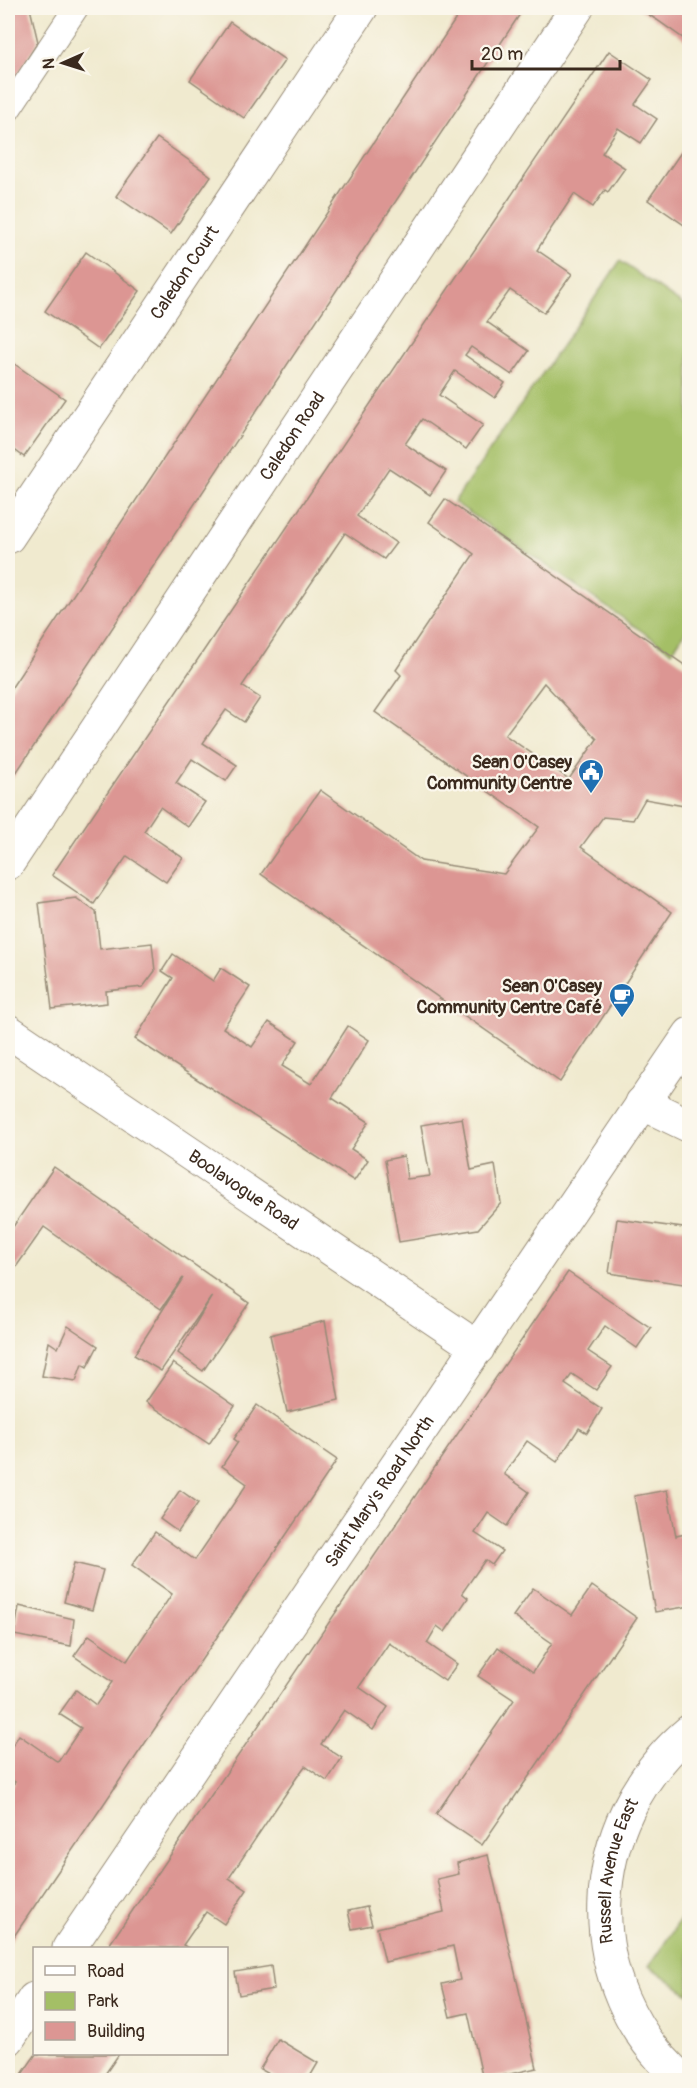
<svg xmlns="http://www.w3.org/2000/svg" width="697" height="2088" font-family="Pangolin,sans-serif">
  <rect width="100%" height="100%" fill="#fbf7ec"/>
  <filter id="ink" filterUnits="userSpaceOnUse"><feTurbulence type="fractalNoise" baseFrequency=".0167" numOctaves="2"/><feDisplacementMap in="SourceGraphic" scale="12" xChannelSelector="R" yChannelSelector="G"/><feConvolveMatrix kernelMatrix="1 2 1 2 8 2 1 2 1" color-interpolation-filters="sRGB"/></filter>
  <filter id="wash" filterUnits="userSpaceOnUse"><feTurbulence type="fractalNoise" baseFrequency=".008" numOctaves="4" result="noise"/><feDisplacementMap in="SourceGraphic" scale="24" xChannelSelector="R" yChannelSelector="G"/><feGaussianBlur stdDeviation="1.35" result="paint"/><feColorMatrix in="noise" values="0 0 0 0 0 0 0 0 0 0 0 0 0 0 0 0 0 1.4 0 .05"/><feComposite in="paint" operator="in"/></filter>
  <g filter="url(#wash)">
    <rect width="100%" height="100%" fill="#f0eacf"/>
    <!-- green -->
    <g fill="#a4bf66" stroke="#707442" stroke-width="1.5">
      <polygon points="620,261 689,309 689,626 672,652 454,502"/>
      <polygon points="689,1907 689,1994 649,1966"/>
    </g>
    <g id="blocks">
      <!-- building -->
      <g fill="#dc9693" fill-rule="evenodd">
        <polygon points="8,8 30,8 38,42 8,89"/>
        <polygon points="463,8 524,8 8,785 8,693"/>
        <polygon points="638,8 690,8 690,43 657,20"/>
        <polygon points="230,22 285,60 244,118 190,80"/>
        <polygon points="609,51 652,80 635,104 657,119 641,143 618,128 602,153 625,168 608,192 605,190 593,207 574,194 537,250 572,274 544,313 510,290 487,322 529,351 512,375 471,347 465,355 505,383 495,398 455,371 439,395 483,425 466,449 422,419 405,444 446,471 430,495 389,468 357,516 396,543 384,559 345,533 242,686 260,698 244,722 226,710 203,743 237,765 226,781 192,759 176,783 205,802 188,827 160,807 144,831 183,858 166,882 127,856 94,904 52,875"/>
        <polygon points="157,138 211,176 171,234 116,196"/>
        <polygon points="684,148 690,152 690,229 648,200"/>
        <polygon points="86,252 140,291 99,349 45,311"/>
        <polygon points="10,361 65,399 24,457 8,445 8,365"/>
        <path d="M 445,499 L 690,669 L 690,807 L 645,799 L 633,820 L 603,817 L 581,847 L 672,912 L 560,1082 L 261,874 L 320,790 L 421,861 L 504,874 L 539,827 L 375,712 L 401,675 L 396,670 L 474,554 L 429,522 ZM 544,683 L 597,739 L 569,779 L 505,735 Z"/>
        <polygon points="76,898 96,912 100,949 152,943 155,971 143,987 106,991 107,1003 52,1009 39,903"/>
        <polygon points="173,954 213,981 221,968 250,987 223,1028 252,1047 269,1022 298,1041 282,1066 311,1084 348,1026 369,1040 332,1098 369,1122 351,1149 368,1160 354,1181 135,1039 173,978 162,971"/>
        <polygon points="462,1118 471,1170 495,1165 501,1203 478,1229 399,1242 385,1160 404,1156 407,1179 430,1176 421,1125"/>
        <polygon points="54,1167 249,1303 203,1371 178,1353 212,1296 161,1371 134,1355 183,1278 161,1309 44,1227 16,1267 8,1261 8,1234"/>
        <polygon points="617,1219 690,1229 690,1285 609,1273"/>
        <polygon points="568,1272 651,1328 637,1348 605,1326 588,1351 612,1367 596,1390 572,1374 565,1384 602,1409 587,1433 579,1428 557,1462 527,1441 504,1474 529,1492 507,1526 488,1513 475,1533 502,1551 492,1565 485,1560 462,1593 468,1598 445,1632 437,1626 427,1643 457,1664 445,1681 389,1643 359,1687 388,1707 373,1730 344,1710 321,1744 342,1758 327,1781 305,1766 297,1777 229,1878 247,1890 224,1924 206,1912 183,1945 188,1948 107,1948"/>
        <polygon points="325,1321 339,1400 287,1412 270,1335"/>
        <polygon points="68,1326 98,1346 87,1367 82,1364 76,1381 42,1376 49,1342 58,1348"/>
        <polygon points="173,1363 235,1406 209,1444 146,1402"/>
        <polygon points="257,1405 337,1460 8,1945 8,1792 15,1782 8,1777 8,1752 19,1735 58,1762 81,1728 59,1714 76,1690 96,1705 112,1682 74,1656 89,1635 127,1661 172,1594 132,1565 155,1532 195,1560 247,1484 222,1466 238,1442 234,1439"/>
        <polygon points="180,1490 198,1503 178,1532 160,1519"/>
        <polygon points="667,1490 676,1536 690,1533 690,1606 655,1612 634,1496"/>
        <polygon points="74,1563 103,1570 92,1610 64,1602"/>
        <polygon points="592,1586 637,1618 482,1845 436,1814 514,1700 478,1676 498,1647 533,1672 552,1643 513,1616 533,1588 572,1615"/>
        <polygon points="19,1606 74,1619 71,1646 14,1635"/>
        <polygon points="488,1855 537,2068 483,2080 468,2013 450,2017 442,1984 460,1980 453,1946 385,1962 377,1928 444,1912 437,1879 459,1874 457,1863"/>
        <polygon points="367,1907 372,1925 352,1929 348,1911"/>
        <polygon points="271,1966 274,1989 239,1995 235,1972"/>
        <polygon points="278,2039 318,2063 308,2080 280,2080 260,2069"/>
        <polygon points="36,2054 119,2054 101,2080 18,2080"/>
      </g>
    </g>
  </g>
  <g filter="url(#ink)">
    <use href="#blocks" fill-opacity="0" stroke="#968a76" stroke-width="1.5"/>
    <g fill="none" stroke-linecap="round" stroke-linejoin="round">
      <defs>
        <polyline id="lane" points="8,110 76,8"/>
        <g id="street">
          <path id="s1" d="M 8,537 L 361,8"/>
          <path id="s2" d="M 8,863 L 577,8"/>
          <path id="s3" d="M 8,1031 L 478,1348"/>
          <polyline points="642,1103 690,1126"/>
          <path id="s4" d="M 69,1948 L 690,1034"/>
          <polyline points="8,2039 34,1999"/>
          <path id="s5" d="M 683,2080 C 574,1986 581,1822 690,1731"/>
        </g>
      </defs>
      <!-- lane casing -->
      <use href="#lane" stroke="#968a76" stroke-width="26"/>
      <!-- street casing -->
      <use href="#street" stroke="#968a76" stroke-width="35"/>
      <!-- lane -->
      <use href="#lane" stroke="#fff" stroke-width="24"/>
      <!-- street -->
      <use href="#street" stroke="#fff" stroke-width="33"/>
    </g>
  </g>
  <!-- icons -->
  <defs>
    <symbol id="civic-pin" viewBox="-11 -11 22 30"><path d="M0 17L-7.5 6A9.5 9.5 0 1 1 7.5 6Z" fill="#1f6fb2" stroke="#fbf7ec"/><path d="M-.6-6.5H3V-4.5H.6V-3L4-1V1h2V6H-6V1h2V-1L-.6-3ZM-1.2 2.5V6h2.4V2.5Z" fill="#fff"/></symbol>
    <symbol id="cafe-pin" viewBox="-11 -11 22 30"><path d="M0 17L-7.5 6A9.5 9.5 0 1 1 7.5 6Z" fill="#1f6fb2" stroke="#fbf7ec"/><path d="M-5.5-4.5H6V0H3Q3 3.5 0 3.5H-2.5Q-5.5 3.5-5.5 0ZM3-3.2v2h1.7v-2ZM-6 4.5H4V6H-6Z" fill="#fff"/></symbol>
  </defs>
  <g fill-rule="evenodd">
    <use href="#civic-pin" x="576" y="757" width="30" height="40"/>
    <use href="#cafe-pin" x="607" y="981" width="30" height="40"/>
  </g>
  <g text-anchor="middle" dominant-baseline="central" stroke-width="4.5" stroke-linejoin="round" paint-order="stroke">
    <!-- street labels -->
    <g font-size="18" fill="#3b2a1e" stroke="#fbf7ec">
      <text stroke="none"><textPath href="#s1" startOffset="318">Caledon Court</textPath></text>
      <text stroke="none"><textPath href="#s2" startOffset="513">Caledon Road</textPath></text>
      <text stroke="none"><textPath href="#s3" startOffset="284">Boolavogue Road</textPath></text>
      <text stroke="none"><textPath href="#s4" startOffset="552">Saint Mary's Road North</textPath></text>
      <text stroke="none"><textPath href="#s5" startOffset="234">Russell Avenue East</textPath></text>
    </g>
    <!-- poi labels -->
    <g font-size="18" font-weight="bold" fill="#3b2a1e" stroke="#fbf7ec" text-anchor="end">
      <text x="572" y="762">Sean O'Casey<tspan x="572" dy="21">Community Centre</tspan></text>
      <text x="602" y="986">Sean O'Casey<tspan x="602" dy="21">Community Centre Café</tspan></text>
    </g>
  </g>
  <!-- margin -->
  <rect width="697" height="2088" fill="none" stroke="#fbf7ec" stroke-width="30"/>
  <!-- legend -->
  <rect x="33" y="1947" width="195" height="108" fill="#fbf7ec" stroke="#aea59a" stroke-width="1.5"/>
  <rect x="45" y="1966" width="30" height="9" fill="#ffffff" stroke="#aea59a" stroke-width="1.5"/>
  <text x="87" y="1977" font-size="18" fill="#3b2a1e">Road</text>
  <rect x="45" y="1992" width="30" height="18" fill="#a4bf66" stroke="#aea59a" stroke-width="1.5"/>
  <text x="87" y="2007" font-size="18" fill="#3b2a1e">Park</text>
  <rect x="45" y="2022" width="30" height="18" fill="#dc9693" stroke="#aea59a" stroke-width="1.5"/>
  <text x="87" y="2037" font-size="18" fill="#3b2a1e">Building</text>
  <!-- north arrow -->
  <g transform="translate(63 63) rotate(267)" stroke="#fbf7ec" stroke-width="4.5" paint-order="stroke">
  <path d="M0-4.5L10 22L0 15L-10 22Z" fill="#3b2a1e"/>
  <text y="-9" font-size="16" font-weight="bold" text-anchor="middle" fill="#3b2a1e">N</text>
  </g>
  <!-- scale -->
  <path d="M472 60v9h148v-9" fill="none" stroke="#3b2a1e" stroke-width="3"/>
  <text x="481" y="60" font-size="18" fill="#3b2a1e" stroke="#fbf7ec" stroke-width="4.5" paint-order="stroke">20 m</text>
</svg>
